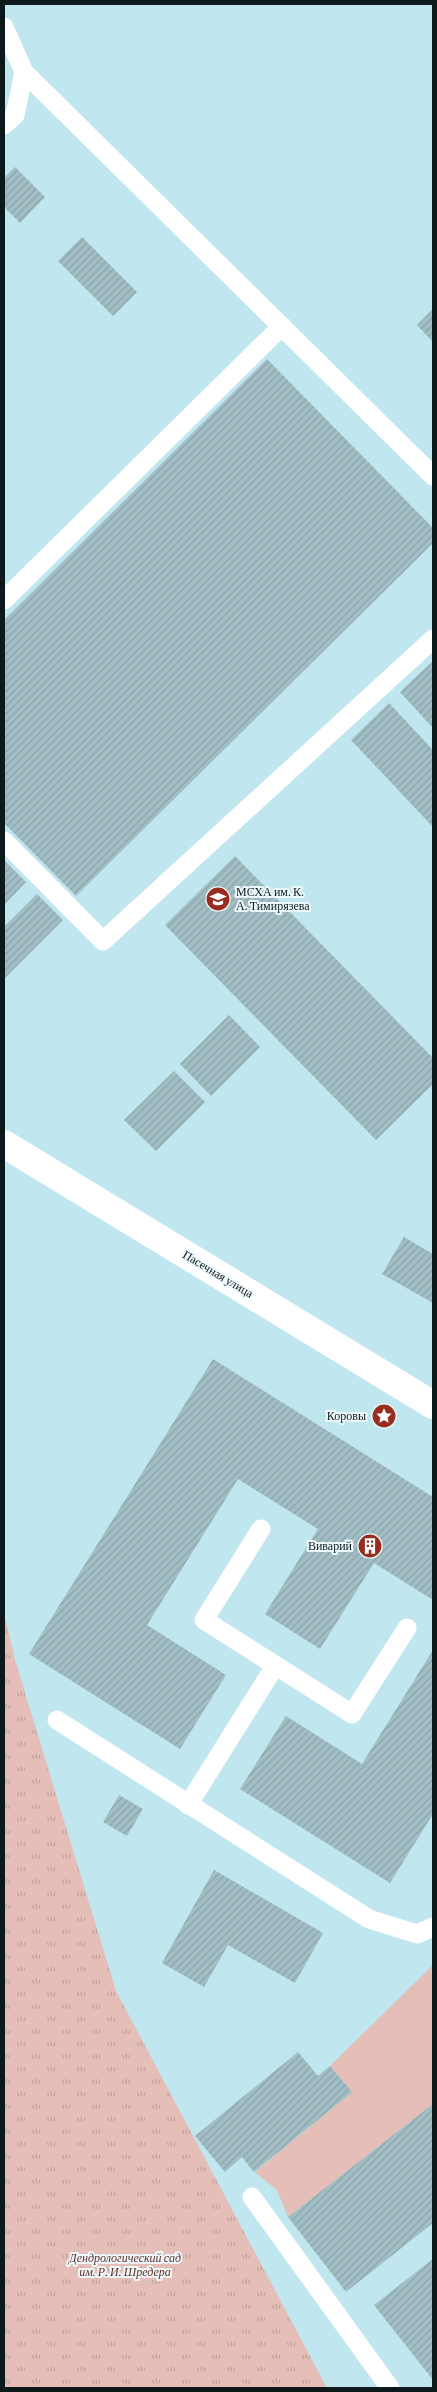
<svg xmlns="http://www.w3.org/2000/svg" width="437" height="2392" font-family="'Crimson Pro',serif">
  <defs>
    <pattern id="park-tufts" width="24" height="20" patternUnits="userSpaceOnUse" patternTransform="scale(1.25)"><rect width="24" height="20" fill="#e4beb7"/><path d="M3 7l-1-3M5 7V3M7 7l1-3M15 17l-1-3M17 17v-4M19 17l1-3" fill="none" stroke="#c2a39d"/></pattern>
    <pattern id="building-hatch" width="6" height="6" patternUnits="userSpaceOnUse" patternTransform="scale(1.25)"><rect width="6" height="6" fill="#a2bec5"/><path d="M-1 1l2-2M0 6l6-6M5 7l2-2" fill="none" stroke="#8aa3a9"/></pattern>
  </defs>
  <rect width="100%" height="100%" fill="#d3f0f8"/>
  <!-- built -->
  <path fill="#c0e6f0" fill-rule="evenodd" d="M 4,4 L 433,4 L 433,2388 L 4,2388 ZM 119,1795 L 143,1809 L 127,1836 L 103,1822 Z"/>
  <!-- grass -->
  <polygon fill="#e4beb7" points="433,1965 433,2104 288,2217 277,2190 255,2172 352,2092 330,2066"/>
  <!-- park -->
  <polygon fill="url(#park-tufts)" points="4,1613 15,1660 116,1991 327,2388 4,2388"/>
  <!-- building -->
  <g fill="url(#building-hatch)">
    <polygon points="15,167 45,197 20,223 4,207 4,178"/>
    <polygon points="82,237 137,292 113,316 58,261"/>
    <polygon points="433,309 433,342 417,325"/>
    <polygon points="267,359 433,528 433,543 76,896 4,823 4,620"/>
    <polygon points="433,661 433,728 400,692"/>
    <polygon points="389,703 433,750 433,827 351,740"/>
    <polygon points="235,856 433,1058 433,1084 376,1140 165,925"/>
    <polygon points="4,860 26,882 4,905"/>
    <polygon points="37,894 63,920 4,979 4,927"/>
    <polygon points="229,1015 260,1047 211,1096 180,1064"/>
    <polygon points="174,1071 205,1102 156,1151 124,1120"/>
    <polygon points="404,1237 433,1254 433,1303 382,1274"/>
    <polygon points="213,1359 433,1497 433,1600 374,1563 320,1649 265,1614 318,1529 238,1479 147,1625 226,1675 180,1749 29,1654"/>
    <polygon points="433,1650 433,1814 390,1883 240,1789 286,1716 362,1764"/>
    <polygon points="119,1795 143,1809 127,1836 103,1822"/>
    <polygon points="214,1870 323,1933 295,1983 228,1945 204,1987 162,1963"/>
    <polygon points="298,2052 318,2076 330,2066 352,2092 254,2172 242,2157 225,2172 195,2136"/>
    <polygon points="433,2104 433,2223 346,2292 288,2217"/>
    <polygon points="433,2259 433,2380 374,2305"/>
  </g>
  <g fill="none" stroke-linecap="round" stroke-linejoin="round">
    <!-- service -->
    <g stroke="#fff" stroke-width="19">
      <polyline points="4,27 24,72 433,476"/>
      <polyline points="4,125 15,115 24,72"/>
      <polyline points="4,600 282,326"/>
      <polyline points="4,841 103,941 433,639"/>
      <polyline points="261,1529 204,1620 352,1714 407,1628"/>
      <polyline points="57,1720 369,1919 417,1934 433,1927"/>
      <polyline points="188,1805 275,1666"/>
      <polyline points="252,2197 390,2388"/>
    </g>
    <!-- minor -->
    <polyline stroke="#fff" stroke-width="28" points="4,1144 433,1405"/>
  </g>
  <!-- icons -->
  <defs>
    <symbol id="university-disc" viewBox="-11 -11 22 22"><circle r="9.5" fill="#972d1e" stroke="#eef9fd"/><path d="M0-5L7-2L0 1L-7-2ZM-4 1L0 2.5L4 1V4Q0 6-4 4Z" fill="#fff"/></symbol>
    <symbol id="sight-disc" viewBox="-11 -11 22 22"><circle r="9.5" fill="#972d1e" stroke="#eef9fd"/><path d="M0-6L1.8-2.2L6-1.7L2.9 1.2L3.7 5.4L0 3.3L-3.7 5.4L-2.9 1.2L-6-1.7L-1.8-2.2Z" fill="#fff"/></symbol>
    <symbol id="building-disc" viewBox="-11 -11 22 22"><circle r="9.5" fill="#972d1e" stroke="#eef9fd"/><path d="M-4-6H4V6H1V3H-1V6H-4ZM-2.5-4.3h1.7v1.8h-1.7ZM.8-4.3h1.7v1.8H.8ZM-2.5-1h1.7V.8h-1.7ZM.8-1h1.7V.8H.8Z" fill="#fff"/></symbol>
  </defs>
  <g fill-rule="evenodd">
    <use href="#university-disc" x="204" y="885" width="28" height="28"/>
    <use href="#sight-disc" x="370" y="1402" width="28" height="28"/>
    <use href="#building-disc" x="356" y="1532" width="28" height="28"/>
  </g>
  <g text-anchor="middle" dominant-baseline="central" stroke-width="4" stroke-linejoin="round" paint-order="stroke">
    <!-- poi labels -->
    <g font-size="12" fill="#0d181a" stroke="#eef9fd" text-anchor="end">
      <text x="236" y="892" text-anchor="start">МСХА им. К.<tspan x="236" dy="14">А. Тимирязева</tspan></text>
      <text x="366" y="1416">Коровы</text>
      <text x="352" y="1546">Виварий</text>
    </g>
    <!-- street labels -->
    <g font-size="12" fill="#0d181a" stroke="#eef9fd">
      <text transform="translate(218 1274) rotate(31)">Пасечная улица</text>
    </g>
    <!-- park labels -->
    <g font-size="12" font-style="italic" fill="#622e25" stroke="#eef9fd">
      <text x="125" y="2258">Дендрологический сад<tspan x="125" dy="14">им. Р. И. Шредера</tspan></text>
    </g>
  </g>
  <!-- border -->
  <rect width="437" height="2392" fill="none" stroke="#0d181a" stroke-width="10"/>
</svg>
